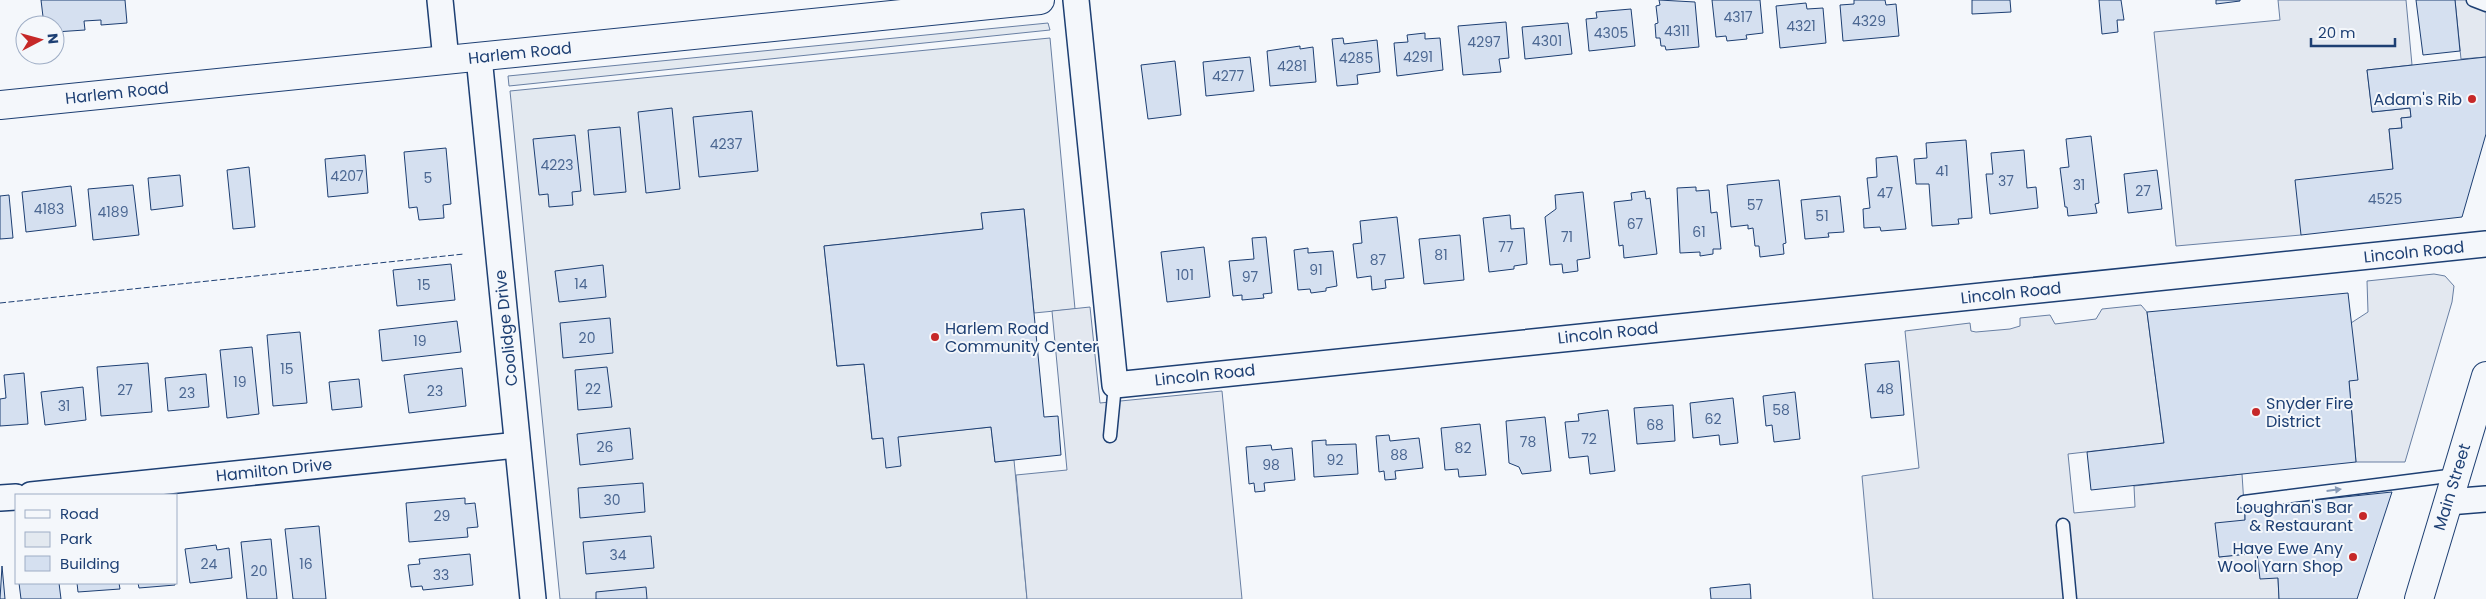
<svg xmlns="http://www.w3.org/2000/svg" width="2486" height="599" font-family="Poppins,sans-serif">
  <rect width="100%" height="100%" fill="#f4f7fb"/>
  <!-- green -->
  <g fill="#e3e9f0" stroke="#687fa3">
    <polygon points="1048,23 1050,30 509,86 508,76"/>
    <polygon points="1050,38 1075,309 1034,313 1024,209 982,213 983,229 824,246 837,366 864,364 872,439 991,427 995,462 1014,460 1027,599 560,599 510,91"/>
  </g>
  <!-- parking -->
  <g fill="#e3e8f0" stroke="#687fa3">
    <polygon points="2278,0 2406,0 2412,65 2367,70 2372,112 2410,108 2411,117 2401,118 2402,128 2389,129 2393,169 2301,235 2176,246 2154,32 2280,20"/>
    <polygon points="2455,0 2486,0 2486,57 2461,59"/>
    <polygon points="2434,274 2445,276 2454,286 2452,302 2405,462 2356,462 2349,381 2351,323 2368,312 2367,281"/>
    <polygon points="2141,305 2147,312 2164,443 2068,454 2074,513 2135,507 2134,486 2242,474 2245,520 2219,557 2257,553 2278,578 2279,599 1873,599 1862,476 1919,468 1905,331 1970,323 1971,331 1976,332 2010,329 2020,326 2020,318 2050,315 2055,324 2096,319 2102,309"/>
    <polygon points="1090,307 1100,403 1222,391 1242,599 1027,599 1016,475 1067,470 1052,311"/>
  </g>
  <!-- building -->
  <g fill="#d5e0f0" stroke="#1d3f73">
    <polygon points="41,0 125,0 127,23 101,25 101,20 84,21 85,30 55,32 55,25 44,25"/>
    <polygon points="1659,0 1695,2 1699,47 1666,50 1665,46 1661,46 1660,38 1656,38 1655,24 1658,23 1656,6 1660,5"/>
    <polygon points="1712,0 1760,0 1763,33 1746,35 1747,39 1727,41 1726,36 1716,37"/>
    <polygon points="1854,0 1885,0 1886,5 1896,4 1899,36 1843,41 1840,5 1854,4"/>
    <polygon points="1972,0 2010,0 2011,12 1972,14"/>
    <polygon points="2099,0 2121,0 2124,20 2117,20 2118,32 2102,34"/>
    <polygon points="2216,0 2240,0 2240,1 2216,4"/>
    <polygon points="2416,0 2455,0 2460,51 2423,55"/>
    <polygon points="1806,3 1807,9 1823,8 1826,43 1780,48 1776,6"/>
    <polygon points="1631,9 1635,46 1589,51 1586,19 1597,18 1596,12"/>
    <polygon points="1506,22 1509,58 1499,59 1501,72 1463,75 1458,26"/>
    <polygon points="1568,23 1572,54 1525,59 1522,27"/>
    <polygon points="1425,33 1425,39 1440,38 1443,70 1397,76 1394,43 1408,42 1407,35"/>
    <polygon points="1343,38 1344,44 1377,40 1380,72 1357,75 1358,84 1337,86 1332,39"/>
    <polygon points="1300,46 1300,49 1313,47 1316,82 1270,86 1267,51"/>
    <polygon points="1250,57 1254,91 1206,96 1203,62"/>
    <polygon points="2486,57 2486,134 2462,217 2301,235 2295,180 2393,169 2389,129 2402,128 2401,118 2411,117 2410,108 2372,112 2367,70"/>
    <polygon points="1175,61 1181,115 1148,119 1141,65"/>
    <polygon points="672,108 680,189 646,193 638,112"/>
    <polygon points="752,111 758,171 699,177 693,117"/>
    <polygon points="620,127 626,192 594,195 588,130"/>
    <polygon points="575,135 581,191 572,192 573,205 549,207 548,194 539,195 533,139"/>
    <polygon points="2091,136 2099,203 2095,204 2097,213 2068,216 2067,207 2065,207 2060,168 2069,167 2066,139"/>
    <polygon points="1966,140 1972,218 1958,219 1959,224 1932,226 1929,184 1916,184 1914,159 1927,158 1926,143"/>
    <polygon points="446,148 451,204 443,205 444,218 419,220 417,207 409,208 404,152"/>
    <polygon points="2024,150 2027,188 2036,187 2038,208 1990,214 1986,174 1993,174 1991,153"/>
    <polygon points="365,155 368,193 328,197 325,159"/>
    <polygon points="1897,156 1906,229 1881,231 1880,227 1864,228 1863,209 1870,208 1867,178 1877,177 1876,158"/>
    <polygon points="249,167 255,227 233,229 227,170"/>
    <polygon points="2157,170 2162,209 2128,213 2124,174"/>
    <polygon points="180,175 183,206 151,210 148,178"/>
    <polygon points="1779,180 1786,243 1783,244 1784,254 1760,257 1759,246 1755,246 1753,228 1748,229 1748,225 1731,227 1727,185"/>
    <polygon points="133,185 139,235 93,240 88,189"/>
    <polygon points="71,186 76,226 26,232 22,192"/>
    <polygon points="1696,187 1696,191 1709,190 1711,213 1717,212 1721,249 1713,249 1713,254 1700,256 1700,252 1680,253 1677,188"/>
    <polygon points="1645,191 1646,199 1650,198 1657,254 1624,258 1623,245 1619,246 1614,202 1632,200 1631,193"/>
    <polygon points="1583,192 1590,258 1577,260 1578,271 1563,273 1562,264 1550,265 1545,217 1556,209 1555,195"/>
    <polygon points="9,195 13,238 0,239 0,196"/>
    <polygon points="1840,196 1844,232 1828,233 1829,237 1805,239 1801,200"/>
    <polygon points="1024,209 1044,417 1058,416 1061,455 995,462 991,427 898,437 901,466 886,468 883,438 872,439 864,364 837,366 824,246 983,229 981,213"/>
    <polygon points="1510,215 1511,229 1524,228 1527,264 1514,266 1514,269 1489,272 1483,218"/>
    <polygon points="1397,217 1404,278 1385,280 1386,288 1372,290 1371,276 1357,278 1353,244 1362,243 1360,221"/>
    <polygon points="1460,235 1464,280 1424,284 1419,239"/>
    <polygon points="1266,237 1272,293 1263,294 1264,298 1242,300 1242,295 1233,296 1229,261 1254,259 1252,238"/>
    <polygon points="1204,247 1210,297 1167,302 1161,252"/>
    <polygon points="1308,248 1308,253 1333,251 1337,286 1326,288 1326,291 1311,293 1310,289 1298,290 1294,250"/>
    <polygon points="451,264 455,300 397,306 393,270"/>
    <polygon points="603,265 606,297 559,302 555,271"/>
    <polygon points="2348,293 2358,380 2349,381 2356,462 2091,490 2087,452 2164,443 2147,312"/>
    <polygon points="610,318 613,353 563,358 560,323"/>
    <polygon points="457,321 461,352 382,361 379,330"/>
    <polygon points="300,332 307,403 273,406 267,335"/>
    <polygon points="252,347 259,414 227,418 220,350"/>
    <polygon points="1899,361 1904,415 1871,418 1865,364"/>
    <polygon points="148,363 152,412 101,416 97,367"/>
    <polygon points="607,367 612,407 578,410 575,370"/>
    <polygon points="462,368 466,406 409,413 404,375"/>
    <polygon points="24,373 28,424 0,426 0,399 6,398 4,375"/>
    <polygon points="206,374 209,407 168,411 165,378"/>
    <polygon points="359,379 362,407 332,410 329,382"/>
    <polygon points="83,387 86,420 45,425 41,392"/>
    <polygon points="1795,392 1800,439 1774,442 1772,425 1766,426 1763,396"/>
    <polygon points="1733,398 1738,443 1720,445 1719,435 1693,438 1690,403"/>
    <polygon points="1673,405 1675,441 1637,444 1634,408"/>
    <polygon points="1608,410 1615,471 1590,474 1588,456 1569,458 1565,422 1579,421 1578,414"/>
    <polygon points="1545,417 1551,471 1522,474 1519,467 1509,463 1506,421"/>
    <polygon points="1480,424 1486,475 1459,477 1458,469 1445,470 1441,428"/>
    <polygon points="630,428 633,459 580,465 577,434"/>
    <polygon points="1389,435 1390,441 1419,438 1423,468 1395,471 1396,479 1385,480 1384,471 1379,472 1376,436"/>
    <polygon points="1326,440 1326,445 1356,444 1358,474 1314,477 1312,441"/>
    <polygon points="1271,445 1272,450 1292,448 1295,480 1264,483 1265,491 1255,492 1254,483 1249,484 1246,447"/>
    <polygon points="643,483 645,512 580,518 578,488"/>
    <polygon points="2392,492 2357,599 2279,599 2278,578 2260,579 2257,553 2219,557 2215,523 2245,520 2245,513 2268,510 2267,505"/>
    <polygon points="465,498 465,504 475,503 478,527 467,528 468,537 409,542 406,503"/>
    <polygon points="319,526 326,599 293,599 285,529"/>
    <polygon points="651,536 654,568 586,574 583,542"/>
    <polygon points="271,539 277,599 247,599 241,542"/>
    <polygon points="216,545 217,550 229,548 232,578 190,583 185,549"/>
    <polygon points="470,554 473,585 423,590 422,586 411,587 408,565 420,564 419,559"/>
    <polygon points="2,566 5,599 0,599"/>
    <polygon points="19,583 59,583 61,599 21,599"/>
    <polygon points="77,583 119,583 120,589 78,592"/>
    <polygon points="138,583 175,583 175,585 139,588"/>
    <polygon points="1750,584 1751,599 1711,599 1710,588"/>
    <polygon points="646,587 647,599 596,599 596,592"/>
  </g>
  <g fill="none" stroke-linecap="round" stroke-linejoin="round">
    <defs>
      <g id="service">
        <polyline points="2473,0 2486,5"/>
        <polyline points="1110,436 1115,385"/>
        <polyline points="2244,502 2456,475"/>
        <polyline points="2063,525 2070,599"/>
      </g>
      <g id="minor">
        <polyline points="440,0 446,60"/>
        <polyline points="1076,0 1115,385 2486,244"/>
        <polyline points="479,57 533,599"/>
        <polyline points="31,495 517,445"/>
        <polyline points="0,498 16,497"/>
        <polyline points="2448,502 2486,499"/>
      </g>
      <polyline id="secondary" points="0,105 1040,0"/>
      <polyline id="primary" points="2419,599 2486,376"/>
    </defs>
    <!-- service casing -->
    <use href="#service" stroke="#1d3f73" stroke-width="15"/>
    <!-- minor casing -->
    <use href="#minor" stroke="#1d3f73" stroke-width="28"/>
    <!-- secondary casing -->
    <use href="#secondary" stroke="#1d3f73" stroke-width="30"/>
    <!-- primary casing -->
    <use href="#primary" stroke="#1d3f73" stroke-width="30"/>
    <!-- service -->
    <use href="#service" stroke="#f4f7fb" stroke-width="12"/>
    <!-- minor -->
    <use href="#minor" stroke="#f4f7fb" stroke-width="25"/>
    <!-- secondary -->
    <use href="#secondary" stroke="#f4f7fb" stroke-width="28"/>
    <!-- primary -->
    <use href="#primary" stroke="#f4f7fb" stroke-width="28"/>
    <!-- fence -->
    <polyline stroke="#1d3f73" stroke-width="1" stroke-dasharray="6 2.5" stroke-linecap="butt" points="0,303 464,254"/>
  </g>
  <!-- one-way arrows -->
  <defs><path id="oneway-solid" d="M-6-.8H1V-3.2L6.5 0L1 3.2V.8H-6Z" transform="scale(1.25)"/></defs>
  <use fill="#889bb7" href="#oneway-solid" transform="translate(2334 490) rotate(-7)"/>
  <!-- markers -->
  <g fill="#c62828" stroke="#f4f7fb" stroke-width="2">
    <circle cx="2472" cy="99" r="5"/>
    <circle cx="935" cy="337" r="5"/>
    <circle cx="2256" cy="412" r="5"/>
    <circle cx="2363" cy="516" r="5"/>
    <circle cx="2353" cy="557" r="5"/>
  </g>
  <g text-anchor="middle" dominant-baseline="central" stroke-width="4" stroke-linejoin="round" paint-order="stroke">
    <!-- number labels -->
    <g font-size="14" fill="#4b6792">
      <text x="1738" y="17">4317</text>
      <text x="1869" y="21">4329</text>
      <text x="1801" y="26">4321</text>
      <text x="1677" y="31">4311</text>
      <text x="1611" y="33">4305</text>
      <text x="1547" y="41">4301</text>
      <text x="1484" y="42">4297</text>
      <text x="1418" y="57">4291</text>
      <text x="1356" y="58">4285</text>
      <text x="1292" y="66">4281</text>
      <text x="1228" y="76">4277</text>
      <text x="726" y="144">4237</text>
      <text x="557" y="165">4223</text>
      <text x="1942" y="171">41</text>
      <text x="347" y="176">4207</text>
      <text x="428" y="178">5</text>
      <text x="2006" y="181">37</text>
      <text x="2079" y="185">31</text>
      <text x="2143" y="191">27</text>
      <text x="1885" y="193">47</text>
      <text x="2385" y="199">4525</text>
      <text x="1755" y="205">57</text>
      <text x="49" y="209">4183</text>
      <text x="113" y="212">4189</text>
      <text x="1822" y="216">51</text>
      <text x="1635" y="224">67</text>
      <text x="1699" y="232">61</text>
      <text x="1567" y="237">71</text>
      <text x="1506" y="247">77</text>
      <text x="1441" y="255">81</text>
      <text x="1378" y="260">87</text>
      <text x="1316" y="270">91</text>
      <text x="1185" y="275">101</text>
      <text x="1250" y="277">97</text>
      <text x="581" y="284">14</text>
      <text x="424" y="285">15</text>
      <text x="587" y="338">20</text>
      <text x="420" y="341">19</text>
      <text x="287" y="369">15</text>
      <text x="240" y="382">19</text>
      <text x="593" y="389">22</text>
      <text x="1885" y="389">48</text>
      <text x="125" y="390">27</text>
      <text x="435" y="391">23</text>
      <text x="187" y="393">23</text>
      <text x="64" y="406">31</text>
      <text x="1781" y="410">58</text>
      <text x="1713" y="419">62</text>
      <text x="1655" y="425">68</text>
      <text x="1589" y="439">72</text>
      <text x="1528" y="442">78</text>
      <text x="605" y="447">26</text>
      <text x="1463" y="448">82</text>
      <text x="1399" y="455">88</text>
      <text x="1335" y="460">92</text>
      <text x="1271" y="465">98</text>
      <text x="612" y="500">30</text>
      <text x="442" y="516">29</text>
      <text x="618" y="555">34</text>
      <text x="209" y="564">24</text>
      <text x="306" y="564">16</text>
      <text x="259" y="571">20</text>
      <text x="441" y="575">33</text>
    </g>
    <!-- street labels -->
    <g font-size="16" fill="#1d3f73" stroke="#f4f7fb">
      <text transform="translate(520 53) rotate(-6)">Harlem Road</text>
      <text transform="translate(117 93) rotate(-6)">Harlem Road</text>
      <text transform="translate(2414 252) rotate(-6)">Lincoln Road</text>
      <text transform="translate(2011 293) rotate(-6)">Lincoln Road</text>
      <text transform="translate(506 328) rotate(-96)">Coolidge Drive</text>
      <text transform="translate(1608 333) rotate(-6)">Lincoln Road</text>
      <text transform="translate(1205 375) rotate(-6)">Lincoln Road</text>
      <text transform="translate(274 470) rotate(-6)">Hamilton Drive</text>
      <text transform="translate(2452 487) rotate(-73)">Main Street</text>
    </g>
    <!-- poi labels -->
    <g font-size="16" fill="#1d3f73" stroke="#f4f7fb" text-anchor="end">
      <text x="2462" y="99">Adam's Rib</text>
      <text x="945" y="328" text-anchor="start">Harlem Road<tspan x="945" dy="18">Community Center</tspan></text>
      <text x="2266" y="403" text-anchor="start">Snyder Fire<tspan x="2266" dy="18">District</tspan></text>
      <text x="2353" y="507">Loughran's Bar<tspan x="2353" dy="18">&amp; Restaurant</tspan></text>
      <text x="2343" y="548">Have Ewe Any<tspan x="2343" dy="18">Wool Yarn Shop</tspan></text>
    </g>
  </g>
  <!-- legend -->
  <rect x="15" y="494" width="162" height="90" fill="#f4f7fb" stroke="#9eadc5"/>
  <rect x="25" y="510" width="25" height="8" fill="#f4f7fb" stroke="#9eadc5"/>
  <text x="60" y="519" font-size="15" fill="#1d3f73">Road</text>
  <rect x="25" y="532" width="25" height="15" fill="#e3e9f0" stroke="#9eadc5"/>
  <text x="60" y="544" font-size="15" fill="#1d3f73">Park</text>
  <rect x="25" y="556" width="25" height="15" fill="#d5e0f0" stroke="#9eadc5"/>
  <text x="60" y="569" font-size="15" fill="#1d3f73">Building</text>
  <!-- north arrow -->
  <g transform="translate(40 40) rotate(84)"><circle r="24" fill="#f4f7fb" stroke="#9eadc5"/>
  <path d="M0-4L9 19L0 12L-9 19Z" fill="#c62828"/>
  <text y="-8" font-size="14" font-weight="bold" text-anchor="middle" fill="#1d3f73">N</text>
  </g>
  <!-- scale -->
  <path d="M2311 38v8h84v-8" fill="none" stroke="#1d3f73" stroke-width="2.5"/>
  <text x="2318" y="38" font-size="15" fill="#1d3f73" stroke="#f4f7fb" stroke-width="4" paint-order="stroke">20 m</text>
</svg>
